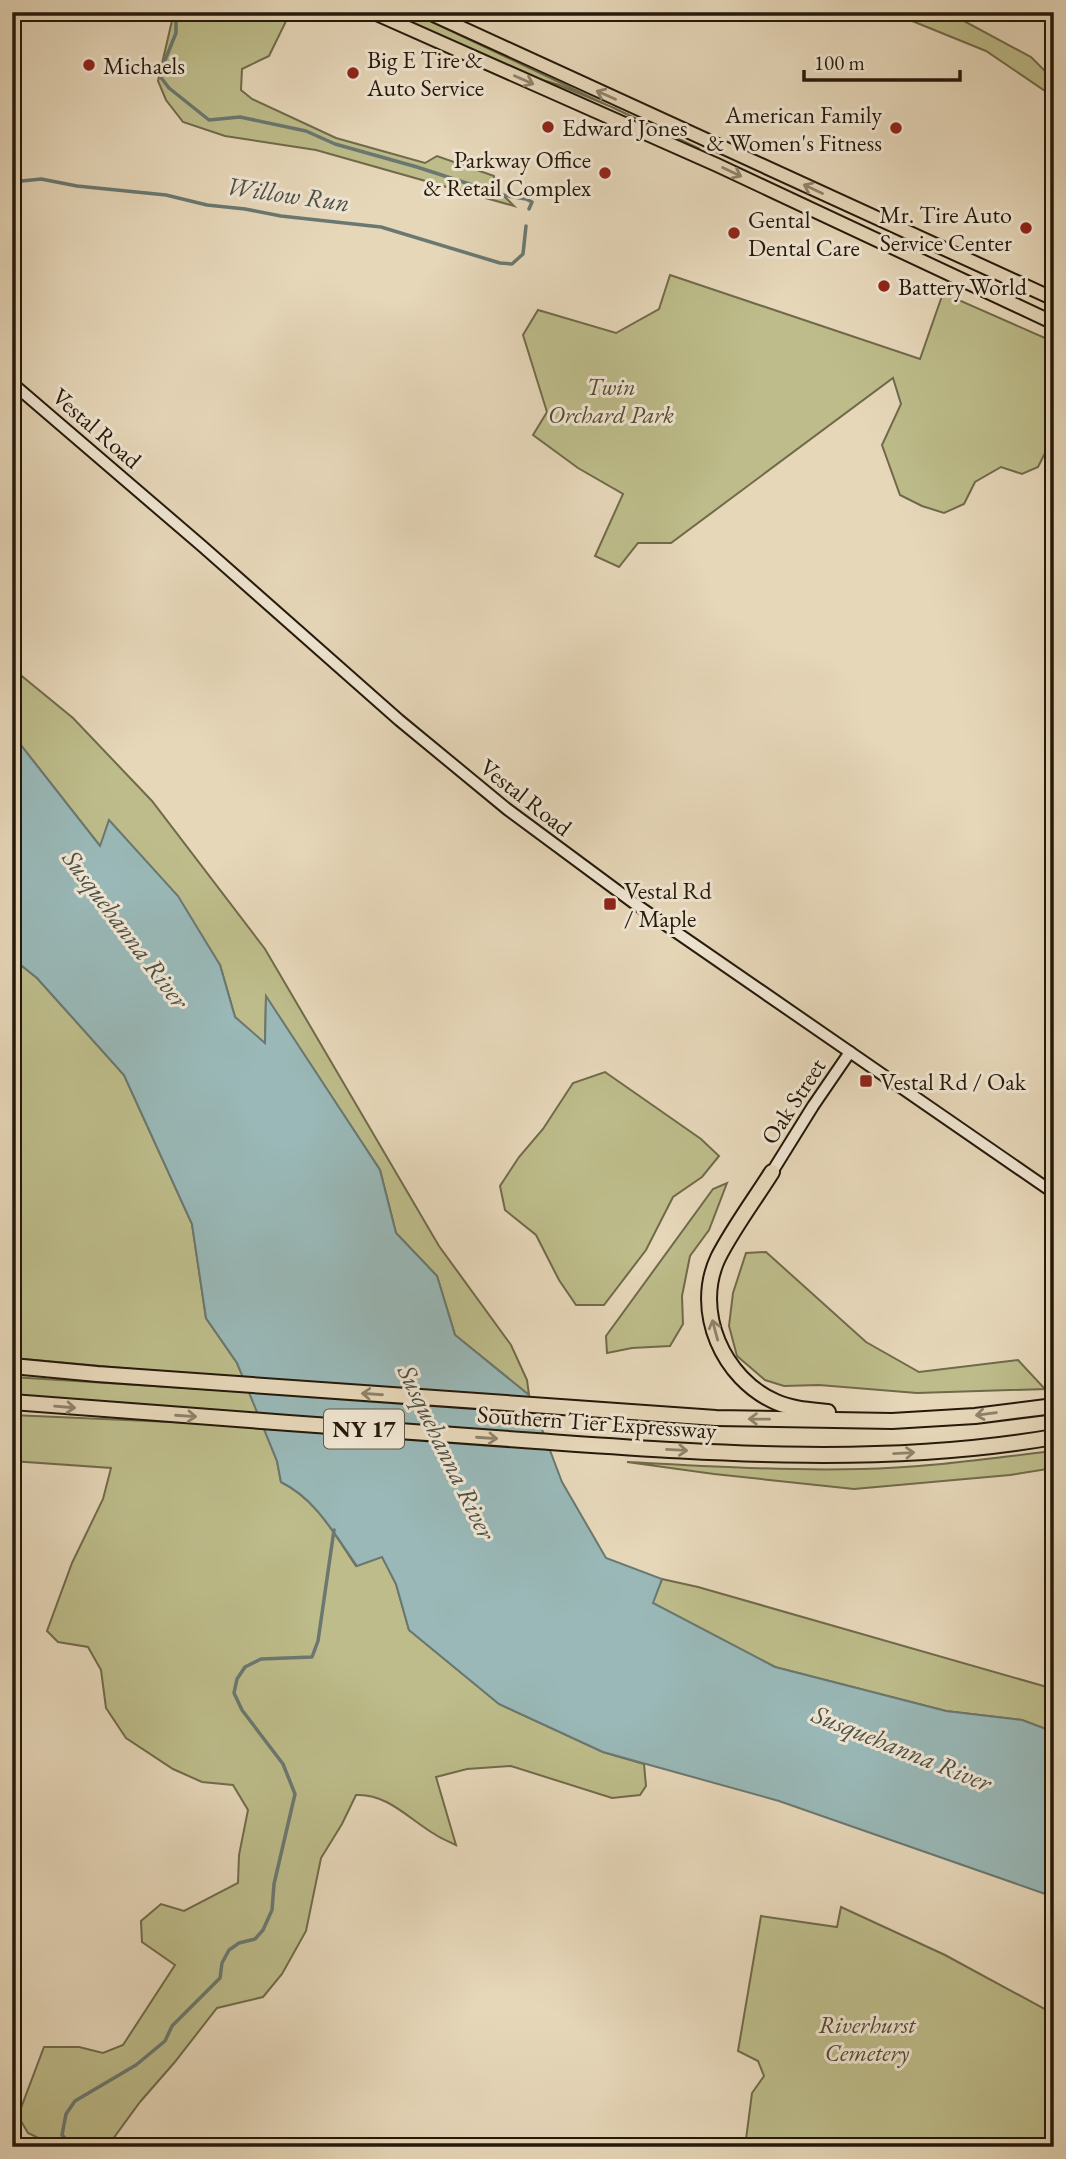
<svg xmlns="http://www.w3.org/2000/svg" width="1066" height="2159" font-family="'EB Garamond',serif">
  <rect width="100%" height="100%" fill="#e6d7b9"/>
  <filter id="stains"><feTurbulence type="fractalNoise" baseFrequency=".00286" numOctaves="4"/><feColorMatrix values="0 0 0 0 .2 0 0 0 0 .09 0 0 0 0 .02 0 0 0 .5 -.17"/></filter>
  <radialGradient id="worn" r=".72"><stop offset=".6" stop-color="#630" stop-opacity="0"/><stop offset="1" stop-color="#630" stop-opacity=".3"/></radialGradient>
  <!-- green -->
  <g fill="#bdbc8a" stroke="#706a4a" stroke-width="2">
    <polygon points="174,12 289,12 290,13 269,56 242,69 241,90 252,99 336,138 425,163 437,156 494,176 494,186 514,206 316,150 225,136 183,122 166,100 158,81"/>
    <polygon points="388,12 411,12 700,149 614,108 559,85 529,76"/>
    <polygon points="890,12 938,12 964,21 1031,57 1054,80 1054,97 986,51"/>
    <polygon points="670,275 920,359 943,293 1054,342 1054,435 1038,467 1022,474 1001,467 975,482 964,504 944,513 922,506 900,495 882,445 901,404 893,378 671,543 638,543 619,567 595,556 623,494 578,468 533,435 547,412 523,335 538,310 616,333 659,309"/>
    <polygon points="12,668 73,718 152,801 265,949 439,1246 511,1345 527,1380 529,1395 455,1335 437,1276 396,1233 380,1170 266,998 265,1044 235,1017 220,965 109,821 101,847 20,744 12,731"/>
    <polygon points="12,958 37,978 124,1075 192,1224 206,1318 237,1363 244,1379 12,1358"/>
    <polygon points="605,1072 701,1139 719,1156 702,1177 673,1197 646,1250 604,1305 576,1305 559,1280 536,1235 505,1210 500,1186 519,1157 543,1129 573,1083"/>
    <polygon points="727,1183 709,1230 690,1256 682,1296 683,1324 670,1346 632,1348 607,1353 606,1336 713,1189"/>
    <polygon points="766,1252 866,1342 919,1372 1018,1360 1045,1389 917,1393 819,1385 784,1386 765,1380 737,1356 729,1326 733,1293 746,1253"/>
    <polygon points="12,1377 249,1392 260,1418 12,1396"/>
    <path d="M 12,1415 L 263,1426 L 277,1461 L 281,1482 C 316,1499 335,1535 356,1566 L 382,1556 L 396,1584 L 409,1630 L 499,1704 L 603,1752 L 644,1764 L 646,1786 L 640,1795 L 612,1798 L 511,1766 L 467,1769 L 436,1777 L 456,1845 C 450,1842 442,1839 436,1835 C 410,1820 387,1793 356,1795 L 342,1824 L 321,1858 L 306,1931 L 282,1974 L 263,1997 L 217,2008 L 174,2063 L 140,2102 L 107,2147 L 57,2147 L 28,2133 L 18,2116 L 44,2047 L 79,2047 L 103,2053 L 123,2045 L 175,1965 L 142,1942 L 141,1921 L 161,1904 L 184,1911 L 238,1883 L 239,1855 L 248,1810 L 233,1785 L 202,1782 L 173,1769 L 126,1738 L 106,1708 L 101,1670 L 88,1647 L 58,1642 L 47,1631 L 72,1563 L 103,1499 L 111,1468 L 12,1461 Z"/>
    <path d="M 1054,1451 L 1054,1468 L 1010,1475 L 854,1489 L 714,1474 L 627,1462 C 705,1466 784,1471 862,1469 C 926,1468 991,1458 1054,1451 Z"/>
    <polygon points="662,1579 698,1587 1054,1689 1054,1732 1022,1720 946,1711 775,1667 652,1603"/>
    <polygon points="841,1907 945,1955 1054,2014 1054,2147 745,2147 752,2093 764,2076 758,2061 738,2051 761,1916 837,1927"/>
  </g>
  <!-- water -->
  <path fill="#99b8b7" stroke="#6a7871" stroke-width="2" d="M 12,731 L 20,744 L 100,846 L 109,820 L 178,896 L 220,965 L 235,1017 L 265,1043 L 266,996 L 380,1170 L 396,1233 L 437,1276 L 455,1335 L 529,1395 L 562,1482 L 606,1558 L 662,1579 L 653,1603 L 775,1667 L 946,1711 L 1022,1720 L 1054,1732 L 1054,1897 L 779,1801 L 603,1752 L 499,1704 L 409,1630 L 396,1584 L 382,1557 L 357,1566 C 335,1535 316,1499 281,1482 L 277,1461 L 237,1363 L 206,1318 L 192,1224 L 124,1075 L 37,978 L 12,958 Z"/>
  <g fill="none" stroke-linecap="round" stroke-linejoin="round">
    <!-- stream -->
    <g stroke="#6a7871" stroke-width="3.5">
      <polyline points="171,12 176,22 176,33 159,75 169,88 209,120 240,117 306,131 335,144 417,167 503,195 526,199 532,202 529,209"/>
      <polyline points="12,182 41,179 77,186 166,195 207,205 245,209 281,216 381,227 500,263 512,264 523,254 526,226"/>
      <polyline points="74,2147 62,2135 66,2114 75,2101 136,2065 165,2041 172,2026 220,1978 222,1963 229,1950 239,1943 255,1939 263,1930 272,1910 274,1884 295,1794 283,1764 242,1710 234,1693 237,1679 245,1667 261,1659 312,1657 318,1641 334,1530"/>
    </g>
    <defs>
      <g id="secondary">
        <polyline points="12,383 202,546 399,720 507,809 634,903 1054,1193"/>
        <polyline points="772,1172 813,1106 850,1052"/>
      </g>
      <g id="primary">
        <polyline points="372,12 717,165 1054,323"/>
        <polyline points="427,12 1054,299"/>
      </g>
      <g id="highway">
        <path d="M 772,1172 C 755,1199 732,1230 718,1258 C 693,1311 723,1379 776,1402 C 792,1409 810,1410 828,1412"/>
        <polyline points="12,1366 97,1374 716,1418 892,1421 975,1416 1054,1406"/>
        <path d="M 12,1402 C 187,1415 361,1429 536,1441 C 708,1453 883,1467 1054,1437"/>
      </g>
    </defs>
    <!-- secondary casing -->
    <use href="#secondary" stroke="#241909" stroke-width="14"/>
    <!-- primary casing -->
    <use href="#primary" stroke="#241909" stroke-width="16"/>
    <!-- highway casing -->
    <use href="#highway" stroke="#241909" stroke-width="18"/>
    <!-- secondary -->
    <use href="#secondary" stroke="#efe5d2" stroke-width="10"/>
    <!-- primary -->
    <use href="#primary" stroke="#e6d7b9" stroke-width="12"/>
    <!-- highway -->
    <use href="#highway" stroke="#e6d7b9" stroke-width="14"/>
  </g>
  <!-- one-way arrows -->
  <defs><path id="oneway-shaft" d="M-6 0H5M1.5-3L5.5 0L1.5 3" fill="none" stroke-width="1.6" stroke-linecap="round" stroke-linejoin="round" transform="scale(1.75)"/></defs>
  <g stroke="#8f826a">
    <use href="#oneway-shaft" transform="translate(524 80) rotate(24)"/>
    <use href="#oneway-shaft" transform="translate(606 95) rotate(-156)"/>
    <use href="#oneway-shaft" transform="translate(732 172) rotate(25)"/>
    <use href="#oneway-shaft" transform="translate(813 189) rotate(-155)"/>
    <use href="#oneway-shaft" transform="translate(715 1330) rotate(-105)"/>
    <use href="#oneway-shaft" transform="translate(372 1394) rotate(-176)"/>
    <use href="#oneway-shaft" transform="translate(65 1407) rotate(5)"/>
    <use href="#oneway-shaft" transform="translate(986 1414) rotate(173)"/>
    <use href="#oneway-shaft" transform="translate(186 1416) rotate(4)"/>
    <use href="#oneway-shaft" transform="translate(759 1419) rotate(-179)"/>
    <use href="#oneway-shaft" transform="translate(487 1438) rotate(4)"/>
    <use href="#oneway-shaft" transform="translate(677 1450) rotate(3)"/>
    <use href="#oneway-shaft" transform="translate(904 1453) rotate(-3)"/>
  </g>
  <!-- markers -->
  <g fill="#8f2418" stroke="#efe5d2" stroke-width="2.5">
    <circle cx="89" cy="65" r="7"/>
    <circle cx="353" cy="73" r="7"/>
    <circle cx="548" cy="127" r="7"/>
    <circle cx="896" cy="128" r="7"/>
    <circle cx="605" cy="173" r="7"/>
    <circle cx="1026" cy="228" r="7"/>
    <circle cx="734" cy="233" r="7"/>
    <circle cx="884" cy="286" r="7"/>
    <rect x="603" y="897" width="14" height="14" rx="3.5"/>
    <rect x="859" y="1074" width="14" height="14" rx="3.5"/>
  </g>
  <g text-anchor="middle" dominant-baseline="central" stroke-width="6" stroke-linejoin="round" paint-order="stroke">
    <!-- shield labels -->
    <rect fill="#efe5d2" stroke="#615645" stroke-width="2" x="324" y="1409.5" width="80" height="39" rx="5"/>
    <g font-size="23" font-weight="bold" fill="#241909">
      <text x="364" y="1429">NY 17</text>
    </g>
    <!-- poi labels -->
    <g font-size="24" fill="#241909" stroke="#efe5d2" text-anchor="start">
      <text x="367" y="59">Big E Tire &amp;<tspan x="367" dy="28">Auto Service</tspan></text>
      <text x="103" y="65">Michaels</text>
      <text x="882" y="114" text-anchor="end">American Family<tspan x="882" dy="28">&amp; Women's Fitness</tspan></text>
      <text x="562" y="127">Edward Jones</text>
      <text x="591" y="159" text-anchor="end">Parkway Office<tspan x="591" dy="28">&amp; Retail Complex</tspan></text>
      <text x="1012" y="214" text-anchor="end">Mr. Tire Auto<tspan x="1012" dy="28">Service Center</tspan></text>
      <text x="748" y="219">Gental<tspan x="748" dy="28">Dental Care</tspan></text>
      <text x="898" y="286">Battery World</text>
      <text x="624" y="890">Vestal Rd<tspan x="624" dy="28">/ Maple</tspan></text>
      <text x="880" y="1081">Vestal Rd / Oak</text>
    </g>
    <!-- park labels -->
    <g font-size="24" font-style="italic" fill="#524a30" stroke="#efe5d2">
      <text x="611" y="386">Twin<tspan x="611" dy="28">Orchard Park</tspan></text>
      <text x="867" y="2024">Riverhurst<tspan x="867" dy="28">Cemetery</tspan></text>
    </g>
    <!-- street labels -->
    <g font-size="24" fill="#241909" stroke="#efe5d2">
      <text transform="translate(97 428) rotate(41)">Vestal Road</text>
      <text transform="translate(526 797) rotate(38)">Vestal Road</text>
      <text transform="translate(793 1101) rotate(-57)">Oak Street</text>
      <text transform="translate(597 1422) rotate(4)">Southern Tier Expressway</text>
    </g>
    <!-- water labels -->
    <g font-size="26" font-style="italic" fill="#4d5146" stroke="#efe5d2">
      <text transform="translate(288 194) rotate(8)">Willow Run</text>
      <text transform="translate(126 929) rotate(53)">Susquehanna River</text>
      <text transform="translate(447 1452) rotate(64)">Susquehanna River</text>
      <text transform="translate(902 1748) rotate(22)">Susquehanna River</text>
    </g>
  </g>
  <!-- margin -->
  <rect width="1066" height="2159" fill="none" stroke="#e6d7b9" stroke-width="42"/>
  <rect x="14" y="14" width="1038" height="2131" fill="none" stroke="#241909" stroke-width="3.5"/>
  <rect x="21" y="21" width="1024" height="2117" fill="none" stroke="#241909" stroke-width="2"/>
  <!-- scale -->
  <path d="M804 70v10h156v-10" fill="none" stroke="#241909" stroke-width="3.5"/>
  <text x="814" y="70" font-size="21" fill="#241909" stroke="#efe5d2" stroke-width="5" paint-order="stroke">100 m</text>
  <rect width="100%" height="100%" filter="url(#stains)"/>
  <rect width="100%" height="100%" fill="url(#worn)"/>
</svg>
